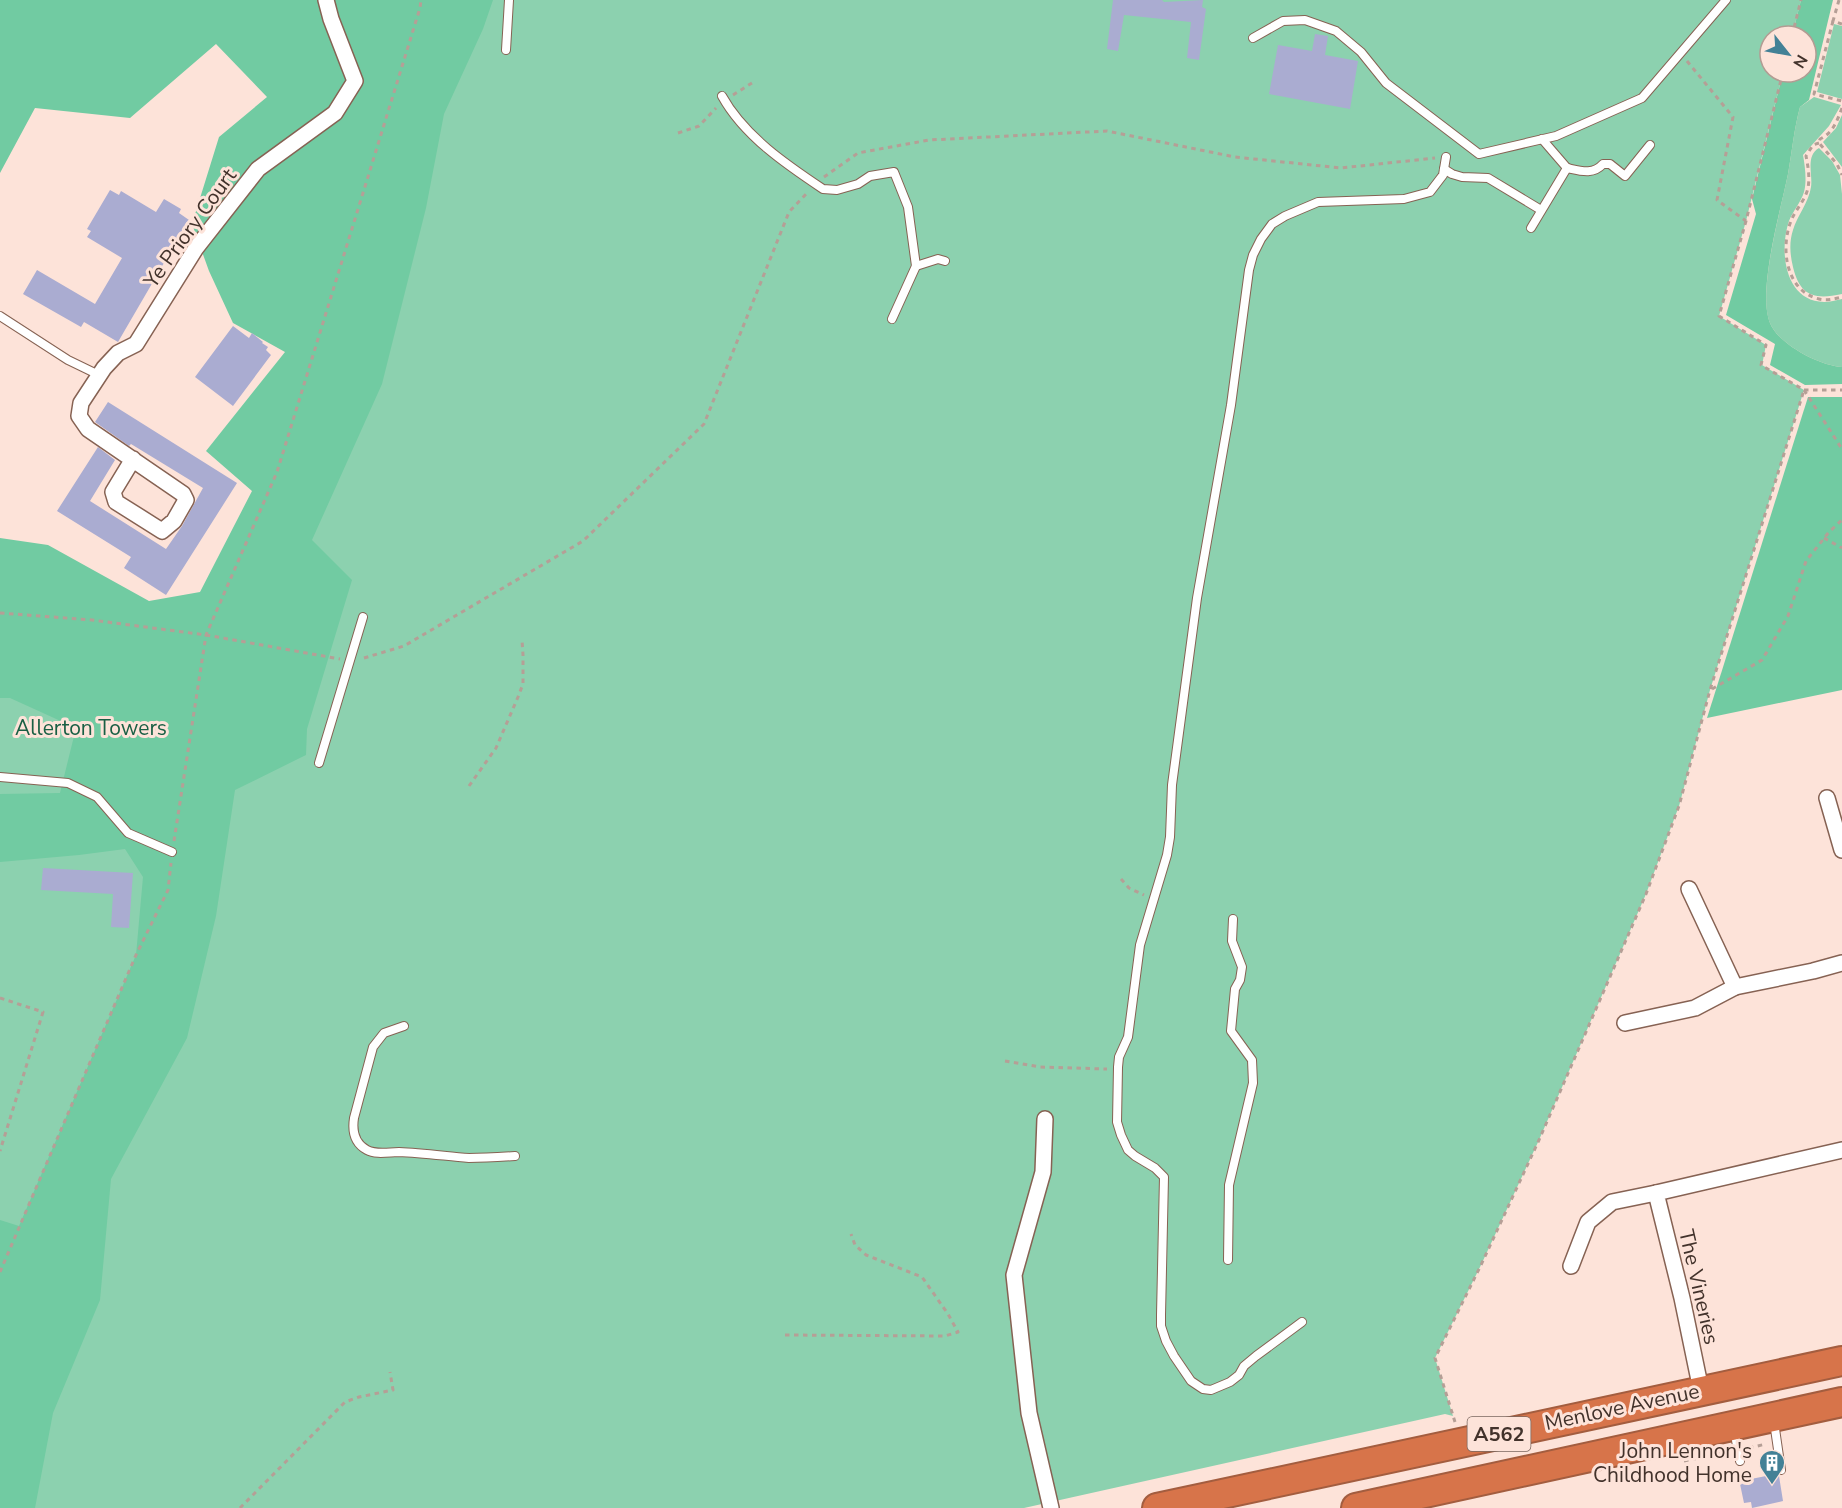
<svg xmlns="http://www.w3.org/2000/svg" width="1842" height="1508" font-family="'Nunito Sans',sans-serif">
  <rect width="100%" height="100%" fill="#fde3d9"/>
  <!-- green -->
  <g fill="#8cd1af">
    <polygon points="421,0 1801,0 1792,36 1770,36 1770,72 1783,72 1746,221 1719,316 1766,345 1762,365 1804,390 1710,690 1679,806 1646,894 1539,1140 1481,1265 1435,1358 1453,1416 1445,1414 1024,1508 0,1508 0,622 192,647 165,889"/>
    <polygon points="1834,24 1842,26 1842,99 1817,92"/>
    <path d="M 1814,97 L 1841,105 L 1829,126 L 1803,155 C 1805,166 1807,181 1804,192 C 1801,202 1793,211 1789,221 C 1779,250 1784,301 1824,302 C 1830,302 1836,300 1842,299 L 1842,367 C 1820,366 1778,344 1770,323 C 1757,292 1781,209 1788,174 C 1792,152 1794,129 1800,107 Z"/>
    <polygon points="1842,115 1842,167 1823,142 1836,128"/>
    <path d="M 1819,148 L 1832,161 L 1840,175 L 1842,194 L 1842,294 C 1814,300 1800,296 1793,267 C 1790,255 1789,242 1793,230 C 1797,216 1809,202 1811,187 C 1813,174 1805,156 1819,148 Z"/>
  </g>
  <!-- forest -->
  <g fill="#71cba2">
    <polygon points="0,0 493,0 483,29 444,114 426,208 382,384 312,540 352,580 307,729 306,755 235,790 216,916 187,1038 111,1179 100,1300 53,1413 35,1508 0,1508 0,1220 19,1226 136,955 143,877 125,849 79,855 0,862 0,794 60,793 76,728 10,698 0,698 0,538 48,545 149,601 200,592 252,491 206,451 285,352 233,323 209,271 192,224 219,137 267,97 216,44 130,118 35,108 0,173"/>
    <path d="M 1801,0 L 1833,0 L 1809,100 L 1800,107 C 1794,129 1792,152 1788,174 C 1781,209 1757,291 1770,323 C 1778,344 1820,366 1842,367 L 1842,384 L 1805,385 L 1770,365 L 1775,344 L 1726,315 L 1756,214 L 1752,199 L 1783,72 L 1806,72 L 1806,36 L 1792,36 Z"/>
    <polygon points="1808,397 1842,397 1842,690 1707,718"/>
  </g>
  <!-- building -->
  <g fill="#aaacd1">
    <polygon points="1113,0 1162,0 1164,2 1203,0 1202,7 1206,9 1199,60 1187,58 1191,22 1124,15 1118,51 1107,49"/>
    <polygon points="1315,34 1328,36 1325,55 1358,61 1350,109 1269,94 1278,45 1312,51"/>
    <polygon points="110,190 119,195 121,191 156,212 164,199 181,209 179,213 189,220 118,342 84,322 81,327 23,294 37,270 95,304 122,258 87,237 91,231 87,229"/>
    <polygon points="233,326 249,338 252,333 263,342 262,343 268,347 266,350 271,355 233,406 195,377"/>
    <polygon points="108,402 237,483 166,595 124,568 131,557 57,511 98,447 115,460 90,501 166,549 182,526 203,488 131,444 129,446 95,422"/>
    <polygon points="43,868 133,873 129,928 111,927 113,894 41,890"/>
    <polygon points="1776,1474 1779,1476 1783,1501 1752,1508 1751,1502 1744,1503 1740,1484 1746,1482 1746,1480"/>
  </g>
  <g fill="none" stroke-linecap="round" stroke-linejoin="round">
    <defs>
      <g id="lane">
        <polyline points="1253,38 1283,21 1305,20 1336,31 1361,52 1386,83 1479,154 1556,136 1642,98 1726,0"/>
        <polyline points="506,50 509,0"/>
        <path d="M 722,96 C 744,136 787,165 823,189 L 837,190 L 858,184 L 870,176 L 894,172 L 908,207 L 916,266 L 892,319"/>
        <path d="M 1567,168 C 1581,171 1593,175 1603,164 L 1610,164 L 1625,176 L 1650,145"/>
        <polyline points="1444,169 1452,174 1462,177 1488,178 1541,210"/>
        <polyline points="1531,228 1567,168 1542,139"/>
        <polyline points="916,266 938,259 945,261"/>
        <polyline points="0,316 68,360 99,375"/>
        <polyline points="319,763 363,617"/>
        <polyline points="0,777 68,783 97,797 128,833 172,852"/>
        <path d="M 404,1026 L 384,1033 L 373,1047 L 354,1118 C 352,1131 354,1143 367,1150 C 376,1155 389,1152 399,1152 C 422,1153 445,1156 469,1158 C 484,1158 500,1157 515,1156"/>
        <polyline points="1228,1260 1229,1185 1253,1083 1252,1060 1231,1031 1235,989 1240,980 1242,967 1232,941 1233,919"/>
        <polyline points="1302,1322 1256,1356 1244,1366 1239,1375 1230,1382 1211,1390 1203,1389 1191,1381 1174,1356 1166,1341 1161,1326 1161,1315 1164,1177 1155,1168 1135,1156 1128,1150 1121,1135 1117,1122 1118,1067 1119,1057 1128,1037 1140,945 1167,855 1170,837 1172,785 1197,598 1231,405 1249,270 1253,255 1261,239 1272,224 1285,216 1318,202 1404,199 1430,192 1443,175 1446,157"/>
        <polyline points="1774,1422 1781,1470"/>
        <polyline points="1734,1430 1740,1461"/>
      </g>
      <g id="street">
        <polyline points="133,459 113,492 116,502 162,531 174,521 186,500 183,494 88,429 79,416 81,403 104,368 118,353 136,344 196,248 258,169 335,113 355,81 331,19 326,0"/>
        <polyline points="1827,798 1842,850"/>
        <polyline points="1689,889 1735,987"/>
        <polyline points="1625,1023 1695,1008 1735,987 1813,971 1842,963"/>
        <polyline points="1045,1119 1043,1172 1014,1275 1029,1413 1051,1508"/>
        <polyline points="1571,1266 1588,1222 1612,1202 1656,1193"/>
        <polyline points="1701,1390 1682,1298 1656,1193 1842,1150"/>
      </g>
      <g id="highway">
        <polyline points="1157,1508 1842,1361"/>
        <polyline points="1356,1508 1842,1402"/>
      </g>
    </defs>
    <!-- lane casing -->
    <use href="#lane" stroke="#866253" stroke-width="10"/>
    <!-- street casing -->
    <use href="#street" stroke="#866253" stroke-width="18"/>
    <!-- highway casing -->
    <use href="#highway" stroke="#a35d3f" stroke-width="32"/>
    <!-- path -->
    <g stroke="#b59f96" stroke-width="3" stroke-dasharray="4.5 4.5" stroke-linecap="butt">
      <polyline points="1839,0 1833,21 1842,24"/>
      <polyline points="1833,21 1814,94 1842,101"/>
      <polyline points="1792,36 1801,0"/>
      <polyline points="1687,61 1733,117 1717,200 1746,221"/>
      <polyline points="1783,72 1746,221 1719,316 1766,345 1761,365 1804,390 1842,449"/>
      <polyline points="733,95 755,81"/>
      <path d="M 1842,108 C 1837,121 1833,133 1820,139 L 1819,143 L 1837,164 L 1842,175"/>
      <polyline points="678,133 699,126 716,108"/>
      <path d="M 1819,143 L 1813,145 L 1806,156 C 1808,166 1810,177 1808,188 C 1805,201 1795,210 1791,221 C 1780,249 1786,291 1819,299 C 1827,301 1834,299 1842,297"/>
      <polyline points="824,177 858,153 929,140 1107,131 1235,157 1341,168 1435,158"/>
      <polyline points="1804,390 1842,390"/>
      <polyline points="1824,538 1842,548"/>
      <polyline points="0,613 92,620 206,635 340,659"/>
      <polyline points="364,658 404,646 583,541 704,424 789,212 808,192"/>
      <polyline points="1712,689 1762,660 1788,616 1806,561 1829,532 1842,520"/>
      <polyline points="469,786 496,748 518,697 523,684 523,655 522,640"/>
      <polyline points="174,841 206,635 277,472 420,8 421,0"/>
      <polyline points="1121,879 1129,888 1144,895"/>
      <polyline points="0,998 43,1012 0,1151"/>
      <polyline points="1005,1061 1040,1067 1107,1069"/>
      <polyline points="0,1272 136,955 168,890 171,863"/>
      <polyline points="785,1335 945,1336 958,1332 948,1314 922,1277 866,1255 855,1245 851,1234"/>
      <polyline points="1455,1422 1435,1358 1481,1265 1539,1140 1646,894 1679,806 1710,690 1804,390"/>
      <polyline points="1749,1448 1766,1444"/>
      <polyline points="1684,1461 1728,1452"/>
      <polyline points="240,1508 345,1402 359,1397 393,1390 390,1372"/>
    </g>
    <!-- lane -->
    <use href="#lane" stroke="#fff" stroke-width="8"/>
    <!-- street -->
    <use href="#street" stroke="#fff" stroke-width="15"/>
    <!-- highway -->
    <use href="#highway" stroke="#d7744a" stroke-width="28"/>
  </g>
  <!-- icons -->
  <defs>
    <symbol id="building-pin" viewBox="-11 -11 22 30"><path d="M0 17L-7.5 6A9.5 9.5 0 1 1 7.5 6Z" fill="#438196" stroke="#fde3d9"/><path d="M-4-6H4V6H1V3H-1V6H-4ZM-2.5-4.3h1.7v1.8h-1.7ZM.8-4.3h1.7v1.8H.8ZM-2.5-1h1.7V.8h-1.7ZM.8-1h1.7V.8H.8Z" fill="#fff"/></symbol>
  </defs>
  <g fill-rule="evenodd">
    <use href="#building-pin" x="1757" y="1448" width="30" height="40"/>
  </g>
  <g text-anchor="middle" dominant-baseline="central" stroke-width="6" stroke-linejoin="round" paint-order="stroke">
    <!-- shield labels -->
    <rect fill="#fde3d9" stroke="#7a675f" stroke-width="1.5" x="1467.5" y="1417" width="63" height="34" rx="4.5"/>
    <g font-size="20" font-weight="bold" fill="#42322b">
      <text x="1499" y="1434">A562</text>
    </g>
    <!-- street labels -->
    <g font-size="21" fill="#42322b" stroke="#fde3d9">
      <text transform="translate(190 228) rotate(-54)">Ye Priory Court</text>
      <text transform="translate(1699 1287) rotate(77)">The Vineries</text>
      <text transform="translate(1622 1407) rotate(-12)">Menlove Avenue</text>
    </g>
    <!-- park labels -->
    <g font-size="21" fill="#195f44" stroke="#fde3d9">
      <text x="91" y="728">Allerton Towers</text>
    </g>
    <!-- poi labels -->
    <g font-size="21" fill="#42322b" stroke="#fde3d9" text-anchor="end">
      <text x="1752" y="1451">John Lennon's<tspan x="1752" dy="24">Childhood Home</tspan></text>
    </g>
  </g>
  <!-- north arrow -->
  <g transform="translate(1788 54) rotate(121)"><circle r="28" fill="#fde3d9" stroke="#b29c93" stroke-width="1.5"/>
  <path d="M0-4.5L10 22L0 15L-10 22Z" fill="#438196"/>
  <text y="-9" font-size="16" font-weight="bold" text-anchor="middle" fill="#42322b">N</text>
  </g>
</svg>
